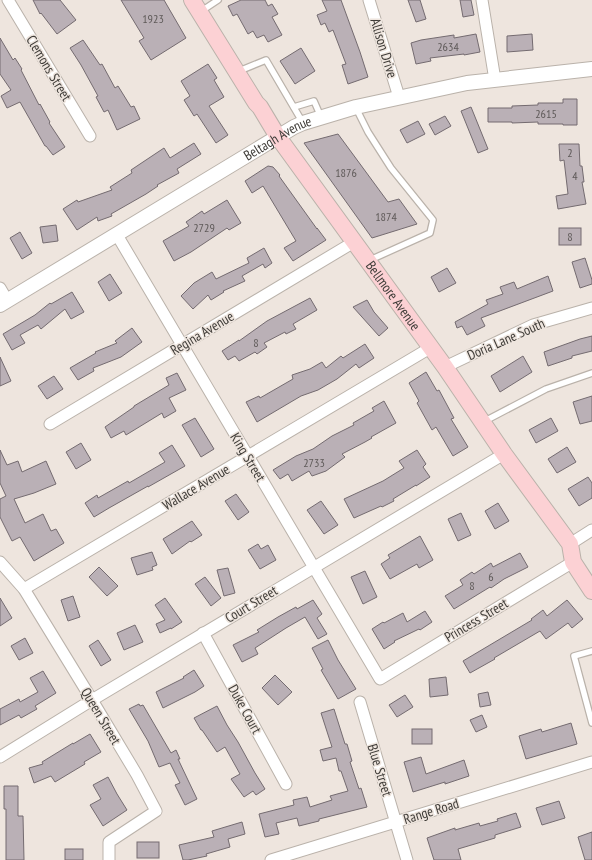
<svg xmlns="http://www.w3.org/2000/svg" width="592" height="860" font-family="'PT Sans Narrow',sans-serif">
  <rect width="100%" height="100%" fill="#eee5de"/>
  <!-- building -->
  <g fill="#bab0b6" stroke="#746b70">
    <polygon points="33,0 60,0 76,20 57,34 41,13 40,14"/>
    <polygon points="121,0 164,0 186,38 151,60 139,41 144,38"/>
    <polygon points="241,0 265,0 268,6 272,4 278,14 272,17 282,35 268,42 264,35 257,38 253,31 248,34 237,14 233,16 228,6"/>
    <polygon points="322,0 341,0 360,52 368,77 348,84 342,65 346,64 333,30 329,32 325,23 321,25 317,15 327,11"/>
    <polygon points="408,0 420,0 426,19 416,22"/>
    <polygon points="460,0 471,0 474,15 463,17"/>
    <polygon points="476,34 480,52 464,55 464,54 430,58 431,61 416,64 411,43 421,40 454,35 454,38"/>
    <polygon points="532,34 533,50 507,52 507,36"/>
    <polygon points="0,38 13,60 15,58 22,69 21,70 39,105 40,104 50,122 49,123 65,147 53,155 46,146 45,146 20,102 7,108 1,96 11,90 0,74"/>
    <polygon points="83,40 100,65 102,64 115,88 118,86 131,107 134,106 140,119 117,130 108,110 104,112 96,97 98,96 81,65 70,48"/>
    <polygon points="301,48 315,71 295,84 280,61"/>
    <polygon points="208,64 217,78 214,80 224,97 209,106 228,135 216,143 197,114 194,116 184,100 190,96 181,81"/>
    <polygon points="563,99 577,99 577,125 563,125 563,124 538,124 538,122 512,123 512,122 488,122 488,108 512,108 512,106 538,105 538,103 563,103"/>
    <polygon points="471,107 488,149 478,153 461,111"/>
    <polygon points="445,116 451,126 435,135 429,124"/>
    <polygon points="418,121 425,134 407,143 400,130"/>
    <polygon points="338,134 388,202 399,199 417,224 372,238 304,143"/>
    <polygon points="194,143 201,154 177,169 179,173 157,185 158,186 146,194 111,214 112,216 98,221 97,217 77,230 63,209 77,200 78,202 112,190 110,187 132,173 131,170 164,148 170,158"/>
    <polygon points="559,144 579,144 580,166 582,166 584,182 582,182 586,204 558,209 556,196 568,194 564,160 560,161"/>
    <polygon points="268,166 273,167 280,175 279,176 317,229 317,228 326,240 293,261 284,248 296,241 263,186 252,193 245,181"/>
    <polygon points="227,200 241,223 229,230 227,228 191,252 174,261 163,241 189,226 186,222 202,211 204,214"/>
    <polygon points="56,225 58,241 43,243 40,227"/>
    <rect x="559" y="228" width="22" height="17"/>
    <polygon points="20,232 32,253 22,259 10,238"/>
    <polygon points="264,248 272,263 265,268 263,264 242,276 245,281 223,291 224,292 211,300 208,295 193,309 181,296 194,283 212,272 216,279 249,263 247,258"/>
    <polygon points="585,258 592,280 592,284 580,288 572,262"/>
    <polygon points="447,268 456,283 439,292 431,277"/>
    <polygon points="110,274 122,293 109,301 98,282"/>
    <polygon points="548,276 553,291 481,318 485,326 467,335 462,326 457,328 455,322 488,304 486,300 503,294 500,287 514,282 517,289"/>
    <polygon points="72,292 84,312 71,319 65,309 41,329 38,325 20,335 25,343 12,350 3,334 35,315 50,303 51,304"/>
    <polygon points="310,298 317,310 293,324 296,329 286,334 285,332 264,343 267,347 257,354 255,352 239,361 235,356 228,360 222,351 239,340 239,341 267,321"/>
    <polygon points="367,300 374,312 388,328 379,336 353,307"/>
    <polygon points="132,328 142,342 121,357 93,368 94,371 78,380 70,368 96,353 95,352 117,343 115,341"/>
    <polygon points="592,336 592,351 572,356 572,358 548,366 544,352 580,339"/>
    <polygon points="365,344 374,358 359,368 356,364 337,379 318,390 301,396 257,422 246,402 259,396 260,398 293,379 292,375 310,369 322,362 326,368 341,356 343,358"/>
    <polygon points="523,356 532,372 500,392 491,376"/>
    <polygon points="0,357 11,381 0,386"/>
    <polygon points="426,372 437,391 439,390 454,418 451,419 468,447 453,456 436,427 432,430 417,403 419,401 409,383"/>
    <polygon points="177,373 186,390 169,398 176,411 164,418 162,413 126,435 124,431 111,438 105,427 134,407 134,406 169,385 166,378"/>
    <polygon points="54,376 63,389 47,399 38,386"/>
    <polygon points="592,396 592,421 580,424 573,402"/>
    <polygon points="384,401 396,423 371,437 372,438 365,442 342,454 345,457 326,471 312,476 309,471 292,481 288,474 280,479 273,470 296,456 313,449 332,436 354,425 353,423 374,411 372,408"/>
    <polygon points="195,418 214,449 201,457 182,425"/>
    <polygon points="551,418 558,431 536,443 529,430"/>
    <polygon points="81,443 91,460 76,469 66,452"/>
    <polygon points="172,445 185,466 148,487 148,486 109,508 94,517 85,503 97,495 98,498 128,481 129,483 165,462 159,453"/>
    <polygon points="567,447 576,462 557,473 548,459"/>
    <polygon points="0,450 7,465 18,461 22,472 46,461 56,484 34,493 14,499 25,523 43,514 51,531 56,529 64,543 34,561 20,537 12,541 0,517 0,499 6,496 0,483"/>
    <polygon points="417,450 426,464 423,467 430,477 416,486 416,485 393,499 394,501 382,507 381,506 354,518 344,499 383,481 404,468 399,461"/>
    <polygon points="588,477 592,483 592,498 579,506 568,489"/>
    <polygon points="236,494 249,512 238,520 225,501"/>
    <polygon points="321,501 338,525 324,534 307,510"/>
    <polygon points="498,503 509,521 495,529 485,511"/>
    <polygon points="461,513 471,535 458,541 448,519"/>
    <polygon points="192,521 202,535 191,542 190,541 172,554 163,539"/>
    <polygon points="420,536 433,560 419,568 417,564 390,579 381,564 390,558 388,555"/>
    <polygon points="258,544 261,549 268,545 276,560 260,569 248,550"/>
    <polygon points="152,552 157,565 152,567 153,570 137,575 131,558"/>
    <polygon points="520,553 528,567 504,579 491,588 490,587 454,609 445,596 463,585 460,580 472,572 474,574 491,563 493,567"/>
    <polygon points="99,567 118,586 107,596 89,577"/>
    <polygon points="228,568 235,593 224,596 217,570"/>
    <polygon points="365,571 377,597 363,604 351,577"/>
    <polygon points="205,577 221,598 211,606 195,584"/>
    <polygon points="73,596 80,617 68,621 61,600"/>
    <polygon points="0,598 12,618 0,626"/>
    <polygon points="165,598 182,622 171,629 171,628 160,633 156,624 165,620 155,605"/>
    <polygon points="313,600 322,614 317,618 327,634 318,639 305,617 286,628 255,648 258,654 242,662 233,645 259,632 257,630 278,617 296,607 297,609"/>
    <polygon points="567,600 583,619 572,628 568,623 546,639 540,631 494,658 495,659 470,673 463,661 532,620 531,619 543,610 547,616"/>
    <polygon points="425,611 432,622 420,630 419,629 394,641 395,642 384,649 372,629 383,622 384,623 403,613 407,622"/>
    <polygon points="135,625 143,642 124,650 117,633"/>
    <polygon points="25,638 33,653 19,660 11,646"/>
    <polygon points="98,640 111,660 101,666 89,646"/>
    <polygon points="328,640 338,660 356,689 338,699 321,670 323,669 312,648"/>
    <polygon points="194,670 204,686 195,692 163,708 156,692 184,678 183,677"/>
    <polygon points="43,671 56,693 35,706 37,709 21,718 19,715 0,725 0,709 19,699 20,702 38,692 30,678"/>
    <polygon points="275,675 292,692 278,705 262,688"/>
    <polygon points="446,677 448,695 430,697 429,679"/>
    <polygon points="488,692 491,705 480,707 478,694"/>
    <polygon points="405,695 413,707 397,717 389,705"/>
    <polygon points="139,704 140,706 143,705 171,753 176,750 180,759 178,759 197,799 185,805 175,785 180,783 170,763 159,767 148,741 129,709"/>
    <polygon points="217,706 227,725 238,742 255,773 265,789 256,795 253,791 244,797 231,779 240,774 225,747 217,752 202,730 201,730 194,718"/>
    <polygon points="334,709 345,744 347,744 352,761 350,762 359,789 361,788 367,807 319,819 319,821 299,826 297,818 276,823 279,834 265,837 259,814 294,805 293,800 307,797 310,807 332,800 330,796 348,791 341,771 339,771 336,758 323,761 320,750 332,747 321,713"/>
    <polygon points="482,715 487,727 476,732 470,720"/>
    <polygon points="571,723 577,744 526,759 519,736 541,729 542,732"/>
    <rect x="412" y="729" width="20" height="15"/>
    <polygon points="90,734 101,752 84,762 85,764 55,782 51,776 34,783 29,768 43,764 42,762 73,743 73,744"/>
    <polygon points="421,757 426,774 464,760 469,776 445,784 445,782 413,792 404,762"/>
    <polygon points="108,777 117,794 127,810 103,826 90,805 101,799 93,785"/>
    <polygon points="4,786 18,786 18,816 23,816 24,860 6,860 6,809 4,809"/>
    <polygon points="559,801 565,818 542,825 536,808"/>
    <polygon points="516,813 521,827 495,835 495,838 458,849 461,860 434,860 427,838 455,828 455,830 479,823 480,826 498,821 497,819"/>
    <polygon points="242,822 245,834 228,839 230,847 206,854 207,856 188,860 183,860 179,845 214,837 212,831"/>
    <polygon points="592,832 592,860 585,860 578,837"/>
    <rect x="137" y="842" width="22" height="16"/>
    <rect x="65" y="849" width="18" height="11"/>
  </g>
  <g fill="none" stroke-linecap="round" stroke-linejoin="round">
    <defs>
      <g id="service">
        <polyline points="200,12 218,0"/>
        <polyline points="239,71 266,60 303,123"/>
        <polyline points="294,107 314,101 321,117"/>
        <polyline points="356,108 368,132 391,168 433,220 430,233 370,260"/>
        <polyline points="483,422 546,389 592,373"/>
        <polyline points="592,651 574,656 592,723"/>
      </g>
      <g id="minor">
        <polyline points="8,0 90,136"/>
        <polyline points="369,0 399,97"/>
        <polyline points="482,0 495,80"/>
        <polyline points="117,235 380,679 573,562"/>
        <polyline points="0,288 7,300"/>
        <polyline points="445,367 533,325 592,308"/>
        <polyline points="50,424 354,242"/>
        <polyline points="570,544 592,530"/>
        <polyline points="0,562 24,589 92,700 137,775 156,811 109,842 109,860"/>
        <polyline points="24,589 430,348"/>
        <polyline points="203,633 286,784"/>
        <polyline points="360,702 407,860"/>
        <polyline points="0,757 92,700 504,454"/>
        <polyline points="271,860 592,762"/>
      </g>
      <g id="tertiary">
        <path id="s1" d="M 0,305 L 294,127 L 303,123 L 356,107 L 467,83 L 592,69"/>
      </g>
      <g id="secondary">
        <path id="s2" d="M 192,0 L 256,103 L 260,107 L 278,137 L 445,367 L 504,454 L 570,544 L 573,562 L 592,591"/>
      </g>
    </defs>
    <!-- service casing -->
    <use href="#service" stroke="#bab2aa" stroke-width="8"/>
    <!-- minor casing -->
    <use href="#minor" stroke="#bab2aa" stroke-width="13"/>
    <!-- tertiary casing -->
    <use href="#tertiary" stroke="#bab2aa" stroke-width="16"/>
    <!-- secondary casing -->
    <use href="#secondary" stroke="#bab2aa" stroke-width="18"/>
    <!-- service -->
    <use href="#service" stroke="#fff" stroke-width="5.5"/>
    <!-- minor -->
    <use href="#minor" stroke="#fff" stroke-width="11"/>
    <!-- tertiary -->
    <use href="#tertiary" stroke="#fff" stroke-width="14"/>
    <!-- secondary -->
    <use href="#secondary" stroke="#fcd1d4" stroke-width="16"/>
  </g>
  <g text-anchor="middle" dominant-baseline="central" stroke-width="3" stroke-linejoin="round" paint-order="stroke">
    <!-- number labels -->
    <g font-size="12" fill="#5e5958">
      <text x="153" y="18">1923</text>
      <text x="448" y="46">2634</text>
      <text x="546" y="113">2615</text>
      <text x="570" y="152">2</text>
      <text x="346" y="172">1876</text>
      <text x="575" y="175">4</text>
      <text x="386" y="216">1874</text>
      <text x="204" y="227">2729</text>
      <text x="570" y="236">8</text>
      <text x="256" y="342">8</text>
      <text x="314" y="462">2733</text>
      <text x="491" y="576">6</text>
      <text x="472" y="585">8</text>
    </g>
    <!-- street labels -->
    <g font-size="14" fill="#3f3c38" stroke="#eee5de">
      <text transform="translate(384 48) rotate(73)">Allison Drive</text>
      <text transform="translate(49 68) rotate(59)">Clemons Street</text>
      <text stroke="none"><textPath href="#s1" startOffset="324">Beltagh Avenue</textPath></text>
      <text stroke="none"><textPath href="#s2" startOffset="358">Bellmore Avenue</textPath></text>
      <text transform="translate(202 333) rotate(-31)">Regina Avenue</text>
      <text transform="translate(506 339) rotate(-24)">Doria Lane South</text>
      <text transform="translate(248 457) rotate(59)">King Street</text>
      <text transform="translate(196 487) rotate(-31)">Wallace Avenue</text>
      <text transform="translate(251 604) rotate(-31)">Court Street</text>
      <text transform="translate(476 620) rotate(-31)">Princess Street</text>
      <text transform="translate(245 709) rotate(61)">Duke Court</text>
      <text transform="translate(101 716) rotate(59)">Queen Street</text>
      <text transform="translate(380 770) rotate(73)">Blue Street</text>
      <text transform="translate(431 811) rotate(-17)">Range Road</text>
    </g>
  </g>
</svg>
